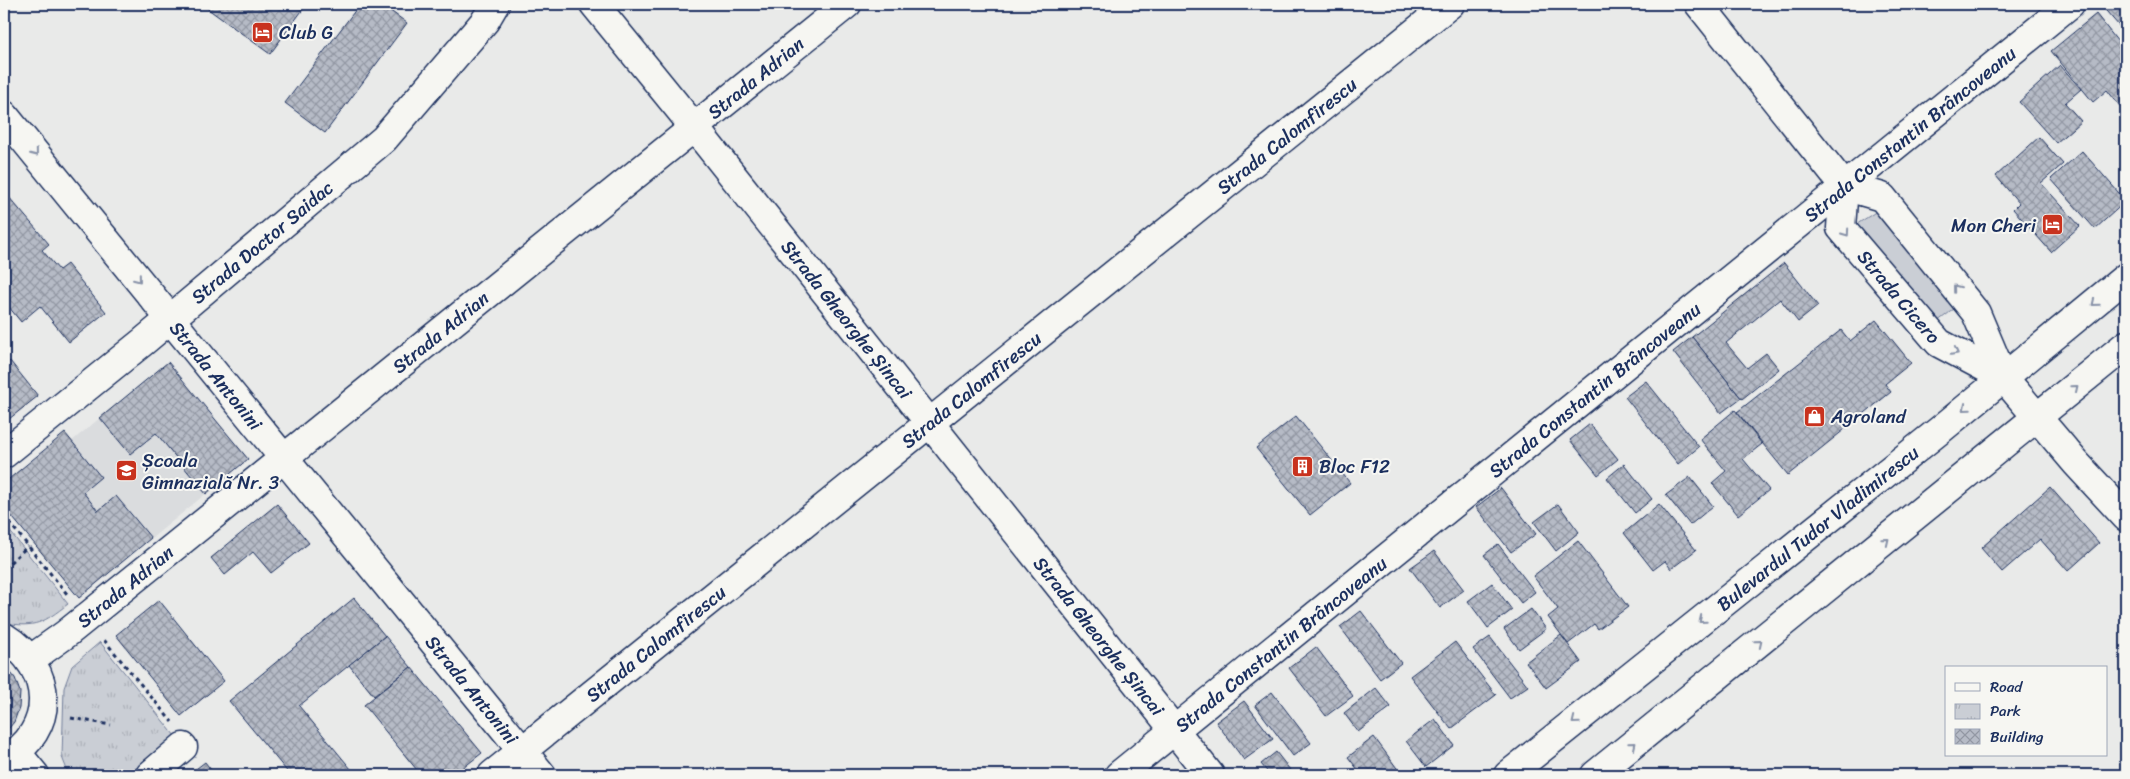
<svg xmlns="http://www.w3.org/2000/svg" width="2130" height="779" font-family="Sriracha,sans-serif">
  <defs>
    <pattern id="park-tufts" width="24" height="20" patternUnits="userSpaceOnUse" patternTransform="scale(1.25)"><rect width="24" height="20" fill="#caced5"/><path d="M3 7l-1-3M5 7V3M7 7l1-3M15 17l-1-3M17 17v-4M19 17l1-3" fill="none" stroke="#adb1b9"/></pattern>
    <pattern id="building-cross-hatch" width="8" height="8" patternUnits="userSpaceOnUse" patternTransform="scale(1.25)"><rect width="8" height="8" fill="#b6bbc6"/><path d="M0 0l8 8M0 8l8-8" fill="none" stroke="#9398a4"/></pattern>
  </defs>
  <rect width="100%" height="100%" fill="#e9eae9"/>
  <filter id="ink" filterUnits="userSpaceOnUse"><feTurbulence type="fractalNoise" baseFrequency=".02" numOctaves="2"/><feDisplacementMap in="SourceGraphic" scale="10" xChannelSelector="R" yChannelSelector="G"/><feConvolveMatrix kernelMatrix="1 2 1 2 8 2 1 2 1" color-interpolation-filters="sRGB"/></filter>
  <g filter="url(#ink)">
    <!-- built -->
    <polygon fill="#dadcde" points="168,362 248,459 79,598 4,507 4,483 65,433 72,441"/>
    <!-- green -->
    <polygon fill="#caced5" stroke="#727e9a" points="1877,211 1954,309 1933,325 1854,226"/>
    <!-- park -->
    <g fill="url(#park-tufts)" stroke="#727e9a">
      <path d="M 4,524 L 68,604 C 43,623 36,628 4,623 Z"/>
      <polygon points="100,642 179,741 137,775 69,775 62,757 64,688 72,666"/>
    </g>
    <!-- building -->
    <g fill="url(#building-cross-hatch)" stroke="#1b2f5e">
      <polygon points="212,4 307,4 270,54 208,9"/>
      <polygon points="360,4 381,4 407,23 325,133 285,103"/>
      <polygon points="2100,4 2126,4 2126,34"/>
      <polygon points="2096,14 2126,52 2126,114 2107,90 2093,102 2051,51"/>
      <polygon points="2060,65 2081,89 2065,103 2081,121 2056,143 2019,102"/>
      <polygon points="2039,137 2063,164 2041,183 2080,226 2051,252 2013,209 2019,203 1996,176"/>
      <polygon points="2082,151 2126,201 2095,229 2051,179"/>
      <polygon points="8,196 49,244 42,250 59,270 67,264 106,312 69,342 40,306 21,322 4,301 4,200"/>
      <polygon points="1784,263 1818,306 1798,322 1780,299 1726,343 1747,368 1766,353 1779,369 1742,399 1692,337"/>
      <polygon points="1876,320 1911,363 1885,384 1891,392 1788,475 1737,412 1841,330 1850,341"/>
      <polygon points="1692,337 1741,398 1721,413 1673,352"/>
      <polygon points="10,361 38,396 4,423 4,366"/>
      <polygon points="168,362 248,459 206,494 156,433 130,454 100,418"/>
      <polygon points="1646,381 1699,447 1678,464 1625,397"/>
      <polygon points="1735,410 1762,444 1743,459 1769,490 1738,515 1712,483 1726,471 1700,439"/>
      <polygon points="1296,416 1350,483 1310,515 1256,448"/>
      <polygon points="1590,424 1618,459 1598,475 1570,440"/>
      <polygon points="65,433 101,477 83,492 98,511 116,496 151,538 79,598 4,507 4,483"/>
      <polygon points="1624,464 1652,499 1635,513 1607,478"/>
      <polygon points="1690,477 1713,506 1690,525 1666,495"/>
      <polygon points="2050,487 2099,543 2068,571 2040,539 2002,572 1981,548"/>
      <polygon points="1501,488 1536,534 1511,552 1476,507"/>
      <polygon points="277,504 309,543 271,573 253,552 225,575 211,558"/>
      <polygon points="1558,504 1579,532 1556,551 1534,522"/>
      <polygon points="1659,504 1696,550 1671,569 1665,561 1653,570 1624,533"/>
      <polygon points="1578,541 1628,607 1598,629 1594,624 1568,644 1548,617 1558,609 1533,576"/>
      <polygon points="1498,544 1535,592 1521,603 1484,555"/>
      <polygon points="1434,551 1464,590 1440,608 1410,568"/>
      <polygon points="1492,583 1512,610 1488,628 1468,601"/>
      <polygon points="354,598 385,636 299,706 356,775 290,775 229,701"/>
      <polygon points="159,600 224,681 181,716 116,635"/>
      <polygon points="1531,609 1546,629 1519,649 1504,629"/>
      <polygon points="1361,611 1401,663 1380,679 1340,627"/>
      <polygon points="1561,635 1581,662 1546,688 1526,662"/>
      <polygon points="385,636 411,667 374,696 349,665"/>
      <polygon points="1490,637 1528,686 1510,698 1473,649"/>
      <polygon points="1455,642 1496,695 1451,729 1410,676"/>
      <polygon points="1316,647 1353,696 1326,716 1289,668"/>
      <polygon points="4,664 15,678 20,692 19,708 14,722 4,734"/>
      <polygon points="411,667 482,753 454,775 421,775 364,705"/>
      <polygon points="1376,688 1391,707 1358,732 1344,713"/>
      <polygon points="1272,692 1311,743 1293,756 1255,705"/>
      <polygon points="1244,701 1273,739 1244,760 1216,722"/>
      <polygon points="1435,719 1454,745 1426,767 1406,741"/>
      <polygon points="1374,737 1402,775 1362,775 1348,757"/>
      <polygon points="1276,752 1294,775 1270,775 1261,764"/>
      <polygon points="205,762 215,775 188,775"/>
    </g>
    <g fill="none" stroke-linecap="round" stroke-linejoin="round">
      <defs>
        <g id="minor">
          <path id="s1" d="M 594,4 L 694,127 L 1210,775"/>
          <polyline points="1699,4 1844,186 1882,197 1976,313 2003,377 2076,463 2126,517"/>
          <path id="s2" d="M 4,115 L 542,775"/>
          <path id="s3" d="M 1844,186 L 1841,228 L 1939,343 L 2003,377"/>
          <path id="s4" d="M 4,454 L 144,341 L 384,139 L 485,21 L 495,4"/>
          <path d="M 4,637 C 54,668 58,730 4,760"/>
          <path id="s5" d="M 31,659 L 66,634 L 847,4"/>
          <polyline points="17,753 35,775"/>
          <polyline points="150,775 183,747"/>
          <path id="s6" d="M 492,775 L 1450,4"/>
          <path id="s7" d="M 1119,775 L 2070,4"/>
        </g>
        <g id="major">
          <path id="s8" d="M 1508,775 L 1940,430 L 2126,277"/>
          <polyline points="1595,775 2126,345"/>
        </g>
      </defs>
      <!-- minor casing -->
      <use href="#minor" stroke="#1b2f5e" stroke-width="31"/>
      <!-- major casing -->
      <use href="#major" stroke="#1b2f5e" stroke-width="31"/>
      <!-- path -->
      <g stroke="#1b2f5e" stroke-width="3" stroke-dasharray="4 4" stroke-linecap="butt">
        <polyline points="4,516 67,594"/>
        <polyline points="4,568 28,546"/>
        <polyline points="104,640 172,722"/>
        <polyline points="71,718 111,725"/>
      </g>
      <!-- minor -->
      <use href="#minor" stroke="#f6f6f2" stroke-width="28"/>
      <!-- major -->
      <use href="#major" stroke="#f6f6f2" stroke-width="28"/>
    </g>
    <!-- one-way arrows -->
    <defs><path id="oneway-chevron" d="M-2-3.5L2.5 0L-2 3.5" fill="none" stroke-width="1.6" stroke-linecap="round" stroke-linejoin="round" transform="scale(1.25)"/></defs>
    <g stroke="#8892a8">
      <use href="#oneway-chevron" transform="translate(35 153) rotate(51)"/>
      <use href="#oneway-chevron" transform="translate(1846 233) rotate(55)"/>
      <use href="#oneway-chevron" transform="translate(138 279) rotate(51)"/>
      <use href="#oneway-chevron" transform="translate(1956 288) rotate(-129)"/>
      <use href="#oneway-chevron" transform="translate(2095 303) rotate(141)"/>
      <use href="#oneway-chevron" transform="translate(1955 352) rotate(28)"/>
      <use href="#oneway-chevron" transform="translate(2075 388) rotate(-39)"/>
      <use href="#oneway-chevron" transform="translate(1966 408) rotate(140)"/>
      <use href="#oneway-chevron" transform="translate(1886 541) rotate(-39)"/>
      <use href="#oneway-chevron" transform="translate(1702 620) rotate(141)"/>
      <use href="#oneway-chevron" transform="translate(1759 643) rotate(-39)"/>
      <use href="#oneway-chevron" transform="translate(1575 721) rotate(141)"/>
      <use href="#oneway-chevron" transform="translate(1633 745) rotate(-39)"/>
    </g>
  </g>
  <!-- icons -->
  <defs>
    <symbol id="hotel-square" viewBox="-11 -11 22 22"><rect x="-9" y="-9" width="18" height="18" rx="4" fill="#c8321e" stroke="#f6f6f2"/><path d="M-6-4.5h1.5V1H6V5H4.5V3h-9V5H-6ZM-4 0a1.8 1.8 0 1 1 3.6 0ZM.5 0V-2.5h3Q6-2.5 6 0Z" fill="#fff"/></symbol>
    <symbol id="shop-square" viewBox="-11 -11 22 22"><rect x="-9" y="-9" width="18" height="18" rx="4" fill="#c8321e" stroke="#f6f6f2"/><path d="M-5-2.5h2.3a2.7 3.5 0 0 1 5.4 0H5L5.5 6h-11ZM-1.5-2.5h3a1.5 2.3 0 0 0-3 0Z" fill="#fff"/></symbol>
    <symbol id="building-square" viewBox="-11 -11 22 22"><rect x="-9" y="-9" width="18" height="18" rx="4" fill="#c8321e" stroke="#f6f6f2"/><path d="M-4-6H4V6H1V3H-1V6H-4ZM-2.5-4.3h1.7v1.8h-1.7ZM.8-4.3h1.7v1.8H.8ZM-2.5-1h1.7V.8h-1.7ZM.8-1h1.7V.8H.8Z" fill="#fff"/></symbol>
    <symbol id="school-square" viewBox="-11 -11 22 22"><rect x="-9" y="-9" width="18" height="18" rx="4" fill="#c8321e" stroke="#f6f6f2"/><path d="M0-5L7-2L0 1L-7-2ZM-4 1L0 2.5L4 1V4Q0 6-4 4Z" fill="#fff"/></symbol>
  </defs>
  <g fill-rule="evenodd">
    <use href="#hotel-square" x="250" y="20" width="25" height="25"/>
    <use href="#hotel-square" x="2040" y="212" width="25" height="25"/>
    <use href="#shop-square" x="1802" y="404" width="25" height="25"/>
    <use href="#building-square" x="1290" y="454" width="25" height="25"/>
    <use href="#school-square" x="114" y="458" width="25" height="25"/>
  </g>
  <g text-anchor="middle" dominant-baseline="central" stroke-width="4" stroke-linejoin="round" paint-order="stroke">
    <!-- poi labels -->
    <g font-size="19" fill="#1b2f5e" stroke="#f6f6f2" text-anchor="start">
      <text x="279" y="32">Club G</text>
      <text x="2036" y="225" text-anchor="end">Mon Cheri</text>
      <text x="1831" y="416">Agroland</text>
      <text x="142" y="460">Școala<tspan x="142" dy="22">Gimnazială Nr. 3</tspan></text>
      <text x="1319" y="466">Bloc F12</text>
    </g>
    <!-- street labels -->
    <g font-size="19" fill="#1b2f5e" stroke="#f6f6f2">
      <text stroke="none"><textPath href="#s5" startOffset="929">Strada Adrian</textPath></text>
      <text stroke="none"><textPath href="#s7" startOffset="1018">Strada Constantin Brâncoveanu</textPath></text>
      <text stroke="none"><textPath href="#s6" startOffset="1020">Strada Calomfirescu</textPath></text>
      <text stroke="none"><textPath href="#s4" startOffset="334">Strada Doctor Saidac</textPath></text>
      <text stroke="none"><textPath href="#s3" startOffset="132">Strada Cicero</textPath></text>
      <text stroke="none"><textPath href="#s1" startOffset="404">Strada Gheorghe Șincai</textPath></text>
      <text stroke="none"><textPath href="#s5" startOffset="524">Strada Adrian</textPath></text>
      <text stroke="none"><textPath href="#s2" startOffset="336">Strada Antonini</textPath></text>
      <text stroke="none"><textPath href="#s7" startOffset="612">Strada Constantin Brâncoveanu</textPath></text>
      <text stroke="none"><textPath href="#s6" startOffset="615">Strada Calomfirescu</textPath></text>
      <text stroke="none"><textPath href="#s8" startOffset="396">Bulevardul Tudor Vladimirescu</textPath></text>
      <text stroke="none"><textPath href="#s5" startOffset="119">Strada Adrian</textPath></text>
      <text stroke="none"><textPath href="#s1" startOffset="809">Strada Gheorghe Șincai</textPath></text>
      <text stroke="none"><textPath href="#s6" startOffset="210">Strada Calomfirescu</textPath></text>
      <text stroke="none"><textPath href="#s7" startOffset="208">Strada Constantin Brâncoveanu</textPath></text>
      <text stroke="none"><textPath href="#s2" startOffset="741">Strada Antonini</textPath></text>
    </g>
  </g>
  <!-- margin -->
  <rect width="2130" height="779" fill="none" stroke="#f6f6f2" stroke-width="20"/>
  <rect x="10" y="10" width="2110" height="759" fill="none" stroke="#1b2f5e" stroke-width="2" filter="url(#ink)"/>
  <!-- legend -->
  <rect x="1945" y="666" width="162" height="90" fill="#f6f6f2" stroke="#9ea6b7"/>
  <rect x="1955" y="683" width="25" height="8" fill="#f6f6f2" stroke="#9ea6b7"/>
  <text x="1990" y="692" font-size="15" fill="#1b2f5e">Road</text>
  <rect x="1955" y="704" width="25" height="15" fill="url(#park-tufts)" stroke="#9ea6b7"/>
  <text x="1990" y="716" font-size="15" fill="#1b2f5e">Park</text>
  <rect x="1955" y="729" width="25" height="15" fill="url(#building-cross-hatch)" stroke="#9ea6b7"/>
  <text x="1990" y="742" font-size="15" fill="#1b2f5e">Building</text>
</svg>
